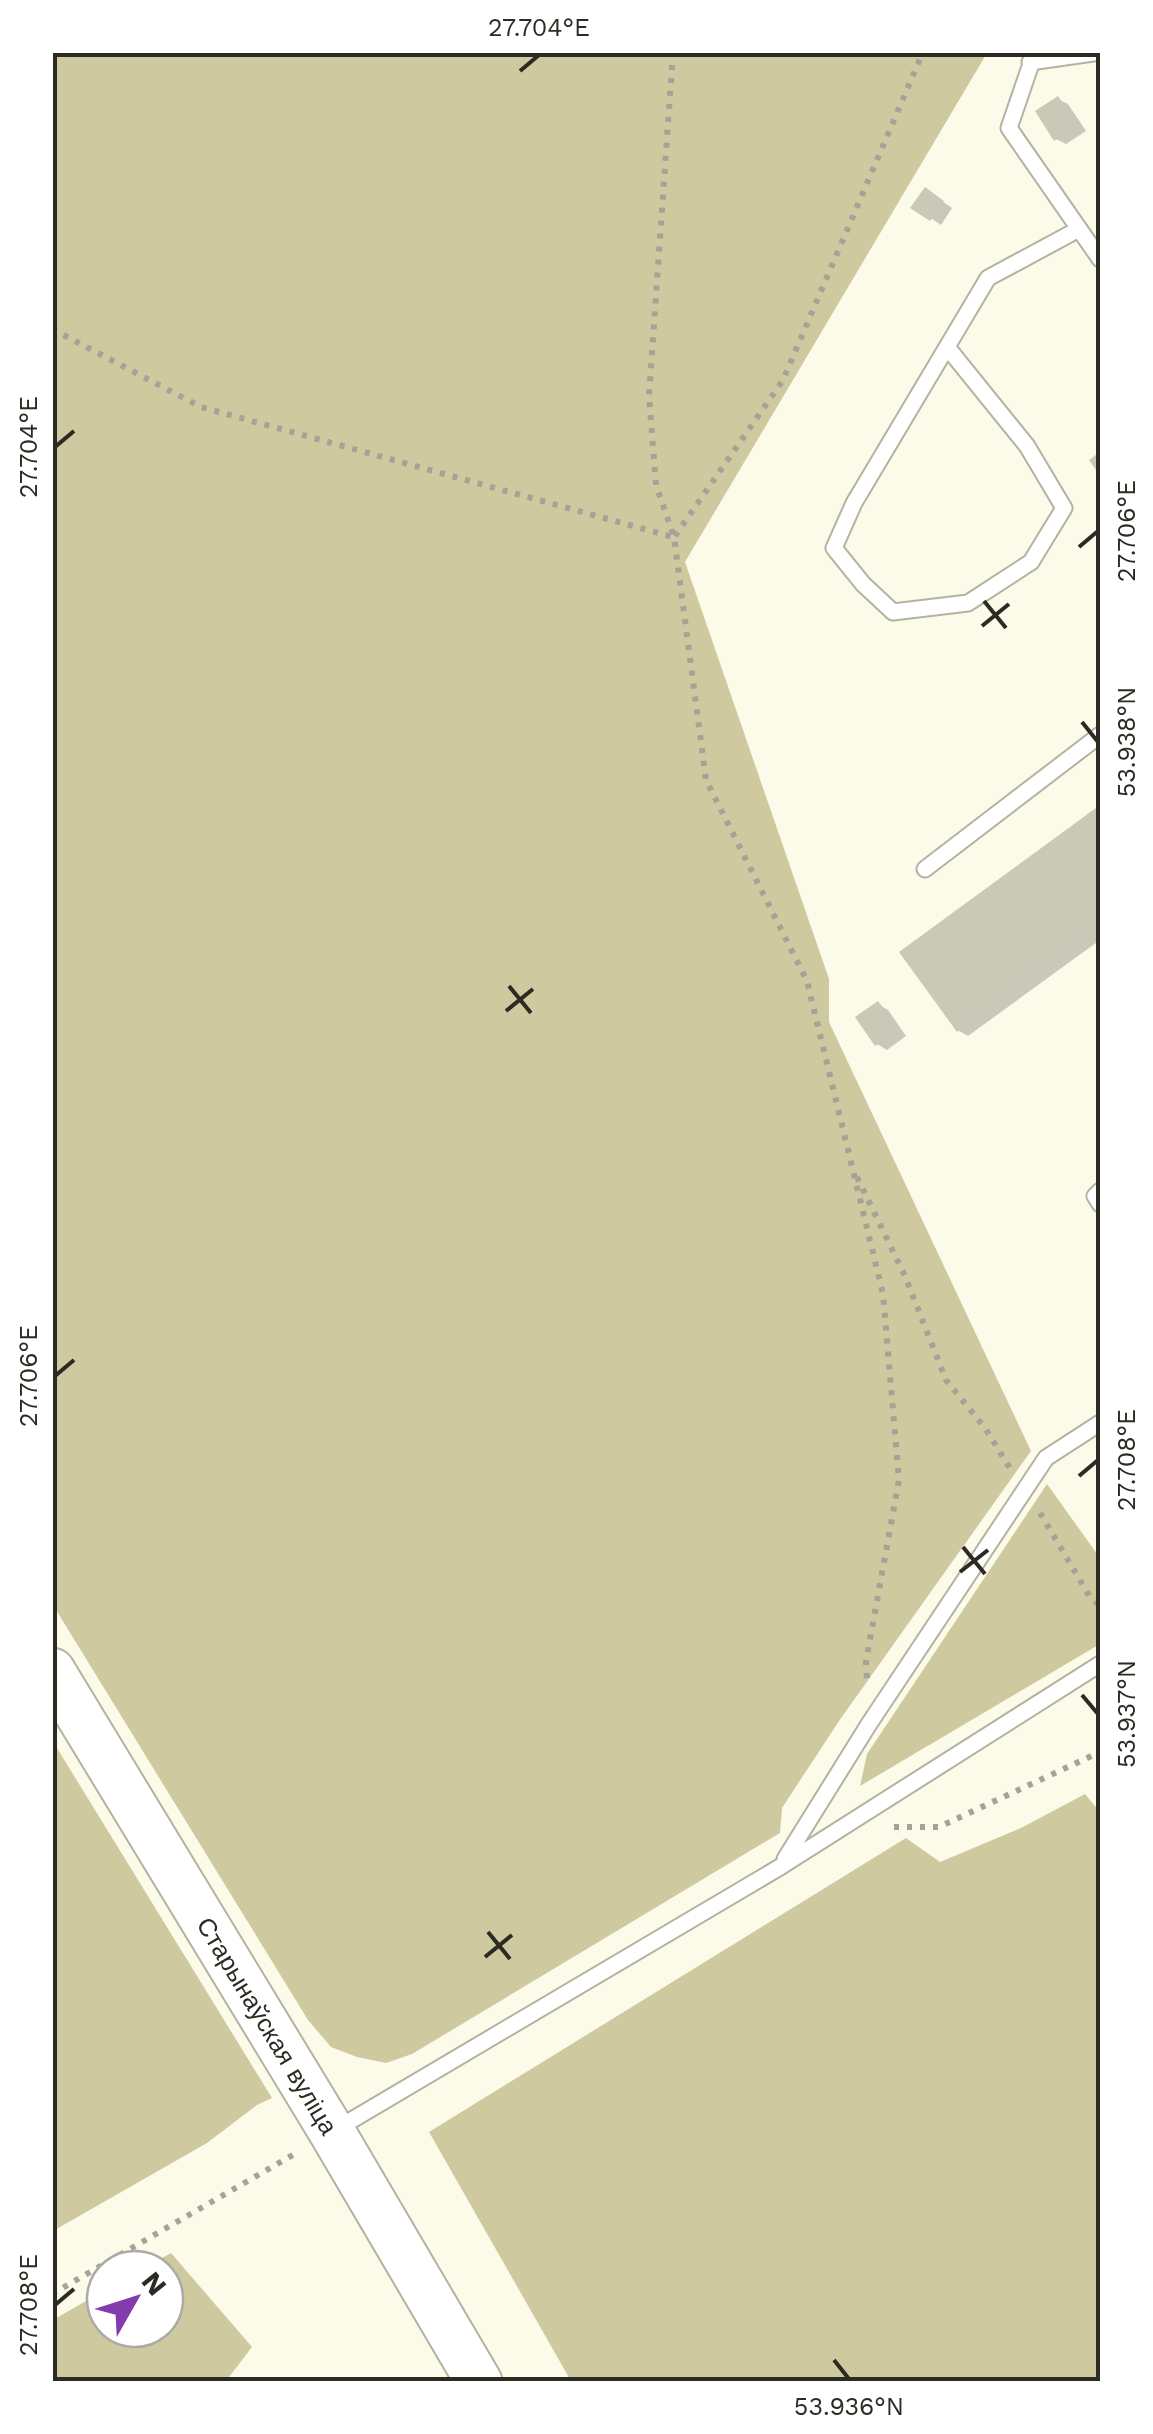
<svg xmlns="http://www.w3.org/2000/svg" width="1153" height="2434" font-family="'Work Sans',sans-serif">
  <rect width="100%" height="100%" fill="#fcfae8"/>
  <!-- green -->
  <g fill="#cfc9a0">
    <polygon points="53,52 987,53 685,562 829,979 829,1022 1031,1451 839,1721 782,1808 780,1833 412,2054 386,2063 357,2057 331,2047 308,2020 53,1605"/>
    <polygon points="1047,1484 1100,1558 1100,1644 860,1786 867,1754"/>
    <polygon points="52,1740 272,2098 257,2105 207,2143 53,2231"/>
    <polygon points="1085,1794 1100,1812 1100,2381 571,2381 429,2132 906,1838 940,1862 1021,1828"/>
    <polygon points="171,2253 252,2347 226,2381 53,2381 53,2320 105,2290 105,2329 165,2329 165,2269 142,2269"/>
  </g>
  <!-- shadow -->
  <g fill="#0003">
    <polygon points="1058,99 1068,104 1086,131 1066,144 1056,139"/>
    <polygon points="935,196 952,208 941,225 914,207"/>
    <polygon points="1100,452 1100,476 1089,460"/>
    <polygon points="1100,808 1100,940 968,1036 959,1031 902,952"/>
    <polygon points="878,1004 888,1010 906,1036 887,1050 877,1044"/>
  </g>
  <!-- building -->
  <g fill="#cac8b6">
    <polygon points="1058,96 1078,125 1054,141 1035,111"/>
    <polygon points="925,187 944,201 930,221 910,208"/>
    <polygon points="1100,805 1100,928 957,1032 899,952"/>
    <polygon points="878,1001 899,1030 875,1046 855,1017"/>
  </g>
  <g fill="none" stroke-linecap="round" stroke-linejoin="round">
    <defs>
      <g id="lane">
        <polyline points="1035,52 1009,128 1100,259"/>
        <polyline points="1030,62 1100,52"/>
        <polyline points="947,347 1027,446 1064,508 1031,562 968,603 893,612 863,584 834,548 854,503 988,278 1079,229"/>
        <polyline points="925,869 1100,735"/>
        <polyline points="1100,1191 1095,1196 1100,1204"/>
        <polyline points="785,1859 869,1724 1046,1458 1100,1423"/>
        <polyline points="335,2130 780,1867 1100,1664"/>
      </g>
      <polyline id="secondary" points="52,1671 332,2132 479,2382"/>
    </defs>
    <!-- lane casing -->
    <use href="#lane" stroke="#b4b2a1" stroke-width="19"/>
    <!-- secondary casing -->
    <use href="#secondary" stroke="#b4b2a1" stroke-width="49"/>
    <!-- path -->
    <g stroke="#a4a395" stroke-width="6" stroke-dasharray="5 8" stroke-linecap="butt">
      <polyline points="673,52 649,396 656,485 674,537 706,780 807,981 883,1294 899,1480 866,1661 867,1681"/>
      <polyline points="52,329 201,407 673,537"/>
      <polyline points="675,536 783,380 923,52"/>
      <polyline points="857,1177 905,1276 946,1380 985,1428 1011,1470"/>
      <polyline points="1040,1513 1090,1597 1100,1606"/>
      <polyline points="894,1827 939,1827 1100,1752"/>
      <polyline points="52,2294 298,2152"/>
    </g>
    <!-- lane -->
    <use href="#lane" stroke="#fff" stroke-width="15"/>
    <!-- secondary -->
    <use href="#secondary" stroke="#fff" stroke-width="45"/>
  </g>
  <!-- ticks -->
  <path fill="none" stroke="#2b2a23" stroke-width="4" d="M 520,71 L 539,55M 55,447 L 74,431M 1079,547 L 1098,531M 984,601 L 1006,628M 982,626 L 1009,604M 1082,722 L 1098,742M 509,986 L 531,1013M 506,1011 L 533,989M 55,1376 L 74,1360M 1079,1476 L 1098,1460M 963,1547 L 985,1574M 960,1572 L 988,1550M 1082,1695 L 1098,1714M 488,1932 L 510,1959M 485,1957 L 512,1935M 55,2305 L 74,2289M 834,2360 L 849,2379"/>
  <g text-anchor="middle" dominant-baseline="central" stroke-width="8" stroke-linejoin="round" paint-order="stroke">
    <!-- street labels -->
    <g font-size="25" fill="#2b2a23" stroke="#fff">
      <text transform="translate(267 2026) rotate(59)">Старынаўская вуліца</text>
    </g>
  </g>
  <!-- border -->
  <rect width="1153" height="2434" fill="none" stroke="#ffffff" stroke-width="110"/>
  <!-- north arrow -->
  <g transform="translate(135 2299) rotate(51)"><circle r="48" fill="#ffffff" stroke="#aaaaa7" stroke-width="2.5"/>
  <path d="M0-8L18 38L0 25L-18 38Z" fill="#843bae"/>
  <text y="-15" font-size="28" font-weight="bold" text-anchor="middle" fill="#2b2a23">N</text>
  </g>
  <rect x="55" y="55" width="1043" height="2324" fill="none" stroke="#2b2a23" stroke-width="4"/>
  <g font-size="25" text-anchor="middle" fill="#2b2a23">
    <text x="539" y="36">27.704°E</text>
    <text transform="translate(28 447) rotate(-90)" y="9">27.704°E</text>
    <text transform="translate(1126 531) rotate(-90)" y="9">27.706°E</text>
    <text transform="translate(1126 742) rotate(-90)" y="9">53.938°N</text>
    <text transform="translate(28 1376) rotate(-90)" y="9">27.706°E</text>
    <text transform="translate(1126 1460) rotate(-90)" y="9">27.708°E</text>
    <text transform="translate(1126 1714) rotate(-90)" y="9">53.937°N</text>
    <text transform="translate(28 2305) rotate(-90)" y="9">27.708°E</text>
    <text x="849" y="2415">53.936°N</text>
  </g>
</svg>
